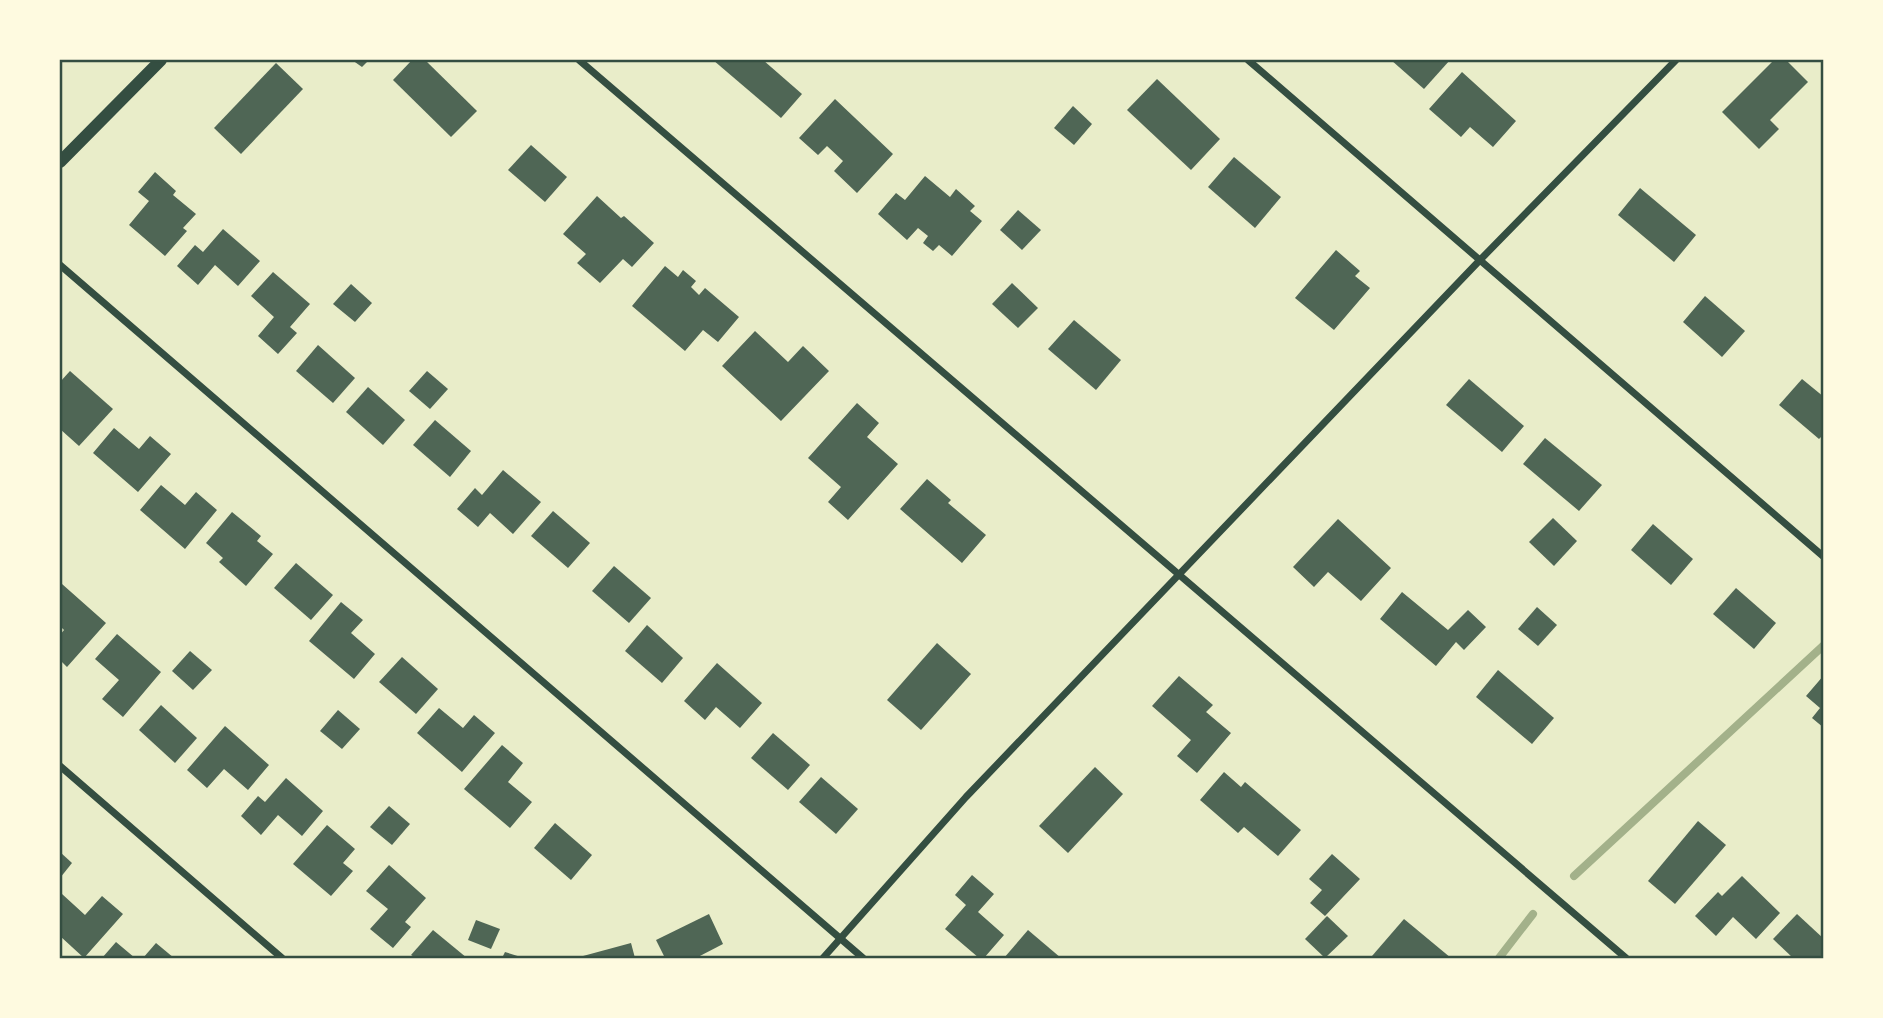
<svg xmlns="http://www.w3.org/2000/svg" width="1883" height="1018" font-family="Georgia,serif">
  <rect width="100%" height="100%" fill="#e9edc9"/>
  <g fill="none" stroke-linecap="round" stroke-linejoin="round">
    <!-- stream -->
    <g stroke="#a3b18a" stroke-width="8">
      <polyline points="1574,876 1824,645"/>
      <polyline points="1499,958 1533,914"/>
    </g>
  </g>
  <!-- building -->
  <g fill="#4f6655">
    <polygon points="352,60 369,60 362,67"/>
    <polygon points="412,60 425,60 477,111 451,137 393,80"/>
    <polygon points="713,60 763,60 802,94 781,118"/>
    <polygon points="1391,60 1450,60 1424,89"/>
    <polygon points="1774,60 1786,60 1808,82 1770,120 1779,129 1759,149 1722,112"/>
    <polygon points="276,63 303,89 241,154 214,128"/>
    <polygon points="1462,72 1516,121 1493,147 1470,127 1461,137 1429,109"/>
    <polygon points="1157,79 1220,139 1191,170 1127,110"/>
    <polygon points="835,99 893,154 857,193 834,171 843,161 827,146 818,155 799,138"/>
    <polygon points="1073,106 1092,124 1074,145 1054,128"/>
    <polygon points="531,145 567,177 545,202 508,170"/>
    <polygon points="1234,157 1281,197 1255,228 1208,187"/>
    <polygon points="155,172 176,191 173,195 196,214 183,228 187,231 165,256 129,225 149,201 138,192"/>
    <polygon points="925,176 950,197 956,189 975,206 970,211 982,221 952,256 939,245 933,251 923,243 928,236 918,228 907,240 878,214 896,193 905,200"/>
    <polygon points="1640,188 1696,235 1674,262 1618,215"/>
    <polygon points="597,196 621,218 624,216 654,243 632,267 623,259 600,283 577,263 586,254 563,234"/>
    <polygon points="1018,210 1041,230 1022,250 1000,230"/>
    <polygon points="223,229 260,261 238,286 215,265 198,285 177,266 195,245 203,252"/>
    <polygon points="1336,250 1360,271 1355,276 1370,288 1334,330 1295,298"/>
    <polygon points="665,266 678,277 683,270 696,281 691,287 699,295 705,288 739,317 718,342 703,330 685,351 632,306"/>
    <polygon points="273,272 310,304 290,327 297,333 278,354 258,336 274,317 251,296"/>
    <polygon points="1012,283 1038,308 1018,328 992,304"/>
    <polygon points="351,284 372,303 355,322 333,304"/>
    <polygon points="1705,296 1745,331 1722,357 1683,322"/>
    <polygon points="1074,320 1121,360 1096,390 1048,349"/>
    <polygon points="755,331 788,362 803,346 829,371 781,421 722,366"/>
    <polygon points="318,345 355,378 333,403 296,371"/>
    <polygon points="70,371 113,409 79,446 60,429 60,382"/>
    <polygon points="427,371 448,389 430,409 409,391"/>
    <polygon points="1469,379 1524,426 1502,452 1446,405"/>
    <polygon points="1802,379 1824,397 1824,434 1819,439 1779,405"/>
    <polygon points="368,387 405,420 383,445 346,412"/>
    <polygon points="857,403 879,423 867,437 898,464 848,520 828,502 841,487 808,458"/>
    <polygon points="435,420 471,451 450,477 413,445"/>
    <polygon points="114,428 139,449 150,436 171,454 138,492 93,453"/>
    <polygon points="1545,438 1602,485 1579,511 1523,464"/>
    <polygon points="503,470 541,502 513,534 490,513 478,527 457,509 475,488 482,495"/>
    <polygon points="927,479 951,500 948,503 986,535 962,563 900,509"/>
    <polygon points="161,485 185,505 196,492 217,510 185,549 140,510"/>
    <polygon points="553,511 590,543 568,568 531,536"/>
    <polygon points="232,512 261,536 257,541 273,554 246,586 219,562 223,558 206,543"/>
    <polygon points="1553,518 1577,541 1554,566 1529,542"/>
    <polygon points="1338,519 1391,568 1361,601 1328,572 1314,587 1293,567"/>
    <polygon points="1653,524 1693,559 1671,585 1631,550"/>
    <polygon points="296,563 333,595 311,620 274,588"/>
    <polygon points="614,566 651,598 629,623 592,591"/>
    <polygon points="62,584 106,623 67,667 60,660 60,635 64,630 60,626 60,587"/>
    <polygon points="1736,588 1776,623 1754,649 1713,614"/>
    <polygon points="1402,592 1448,630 1468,610 1486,627 1464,650 1456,642 1436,666 1380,619"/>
    <polygon points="341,602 363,620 351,633 375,654 354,679 309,641"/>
    <polygon points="1537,607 1557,625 1538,646 1518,629"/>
    <polygon points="647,625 683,658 662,683 625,651"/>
    <polygon points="117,634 161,672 123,717 102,699 119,680 95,659"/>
    <polygon points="937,643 971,674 921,730 887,700"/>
    <polygon points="190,651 212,670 193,690 172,671"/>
    <polygon points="402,657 438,689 416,714 379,682"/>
    <polygon points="717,663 762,703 740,728 716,707 705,720 684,701"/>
    <polygon points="1498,670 1554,718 1532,744 1476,697"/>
    <polygon points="1824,675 1824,728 1812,718 1820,708 1806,696"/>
    <polygon points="1179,676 1213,705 1206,712 1231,733 1197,773 1177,756 1191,740 1152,706"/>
    <polygon points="161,705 197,738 175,763 139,730"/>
    <polygon points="439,708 463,728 474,715 495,733 462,772 417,733"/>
    <polygon points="338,710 360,729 342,749 320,731"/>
    <polygon points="225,726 269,765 248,790 224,769 207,788 187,770"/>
    <polygon points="773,733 810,765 788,790 751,758"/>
    <polygon points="502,745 523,763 508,782 532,802 510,828 464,789"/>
    <polygon points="1095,767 1123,794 1068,853 1039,826"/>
    <polygon points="1224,772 1241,787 1245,782 1301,830 1278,856 1244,827 1238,833 1200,800"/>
    <polygon points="821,777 858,809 836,834 799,802"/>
    <polygon points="286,778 323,811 302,836 278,815 261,835 241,816 258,796 265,802"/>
    <polygon points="389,806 410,824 392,845 370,827"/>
    <polygon points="1698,821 1726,845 1675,904 1648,881"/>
    <polygon points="555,823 592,855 571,880 534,848"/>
    <polygon points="327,825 355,849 343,863 353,871 331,896 293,864"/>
    <polygon points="60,852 72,863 60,878"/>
    <polygon points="1332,854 1360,879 1325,916 1310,903 1322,890 1309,879"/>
    <polygon points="389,865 426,898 405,922 411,927 393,948 370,929 388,909 366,891"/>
    <polygon points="972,875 994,894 978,912 1004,935 984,958 979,958 945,929 966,905 955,895"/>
    <polygon points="1742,876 1780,913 1756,939 1733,917 1716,936 1695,916 1718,892 1722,896"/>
    <polygon points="62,894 85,915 102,896 123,914 84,958 60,936 60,896"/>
    <polygon points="709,914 723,944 696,958 665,958 656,940"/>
    <polygon points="1797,914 1824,939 1824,958 1793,958 1773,939"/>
    <polygon points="1327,916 1348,936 1325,958 1305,939"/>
    <polygon points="1404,919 1451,958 1374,958 1372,956"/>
    <polygon points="476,920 500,929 491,949 468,940"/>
    <polygon points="433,930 467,958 416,958 411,955"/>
    <polygon points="1028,930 1061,958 1004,958"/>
    <polygon points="116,942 135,958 102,958"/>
    <polygon points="156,943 174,958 143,958"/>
    <polygon points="631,943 635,958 584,958 583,956"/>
    <polygon points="505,952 524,958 502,958"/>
  </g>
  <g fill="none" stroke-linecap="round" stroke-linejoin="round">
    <!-- minor -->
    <g stroke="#344e41" stroke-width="7">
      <polyline points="579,60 1626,958"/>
      <polyline points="1248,60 1824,557"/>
      <polyline points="60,265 863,958"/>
      <polyline points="60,766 282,958"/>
      <polyline points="823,958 966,797 1480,260 1676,60"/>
    </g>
    <!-- tertiary -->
    <polyline stroke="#344e41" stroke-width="12" points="60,162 161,60"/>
  </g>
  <!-- border -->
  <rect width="1883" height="1018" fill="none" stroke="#fefae0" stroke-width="122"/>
  <rect x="61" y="61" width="1761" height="896" fill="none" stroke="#344e41" stroke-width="2.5"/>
</svg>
